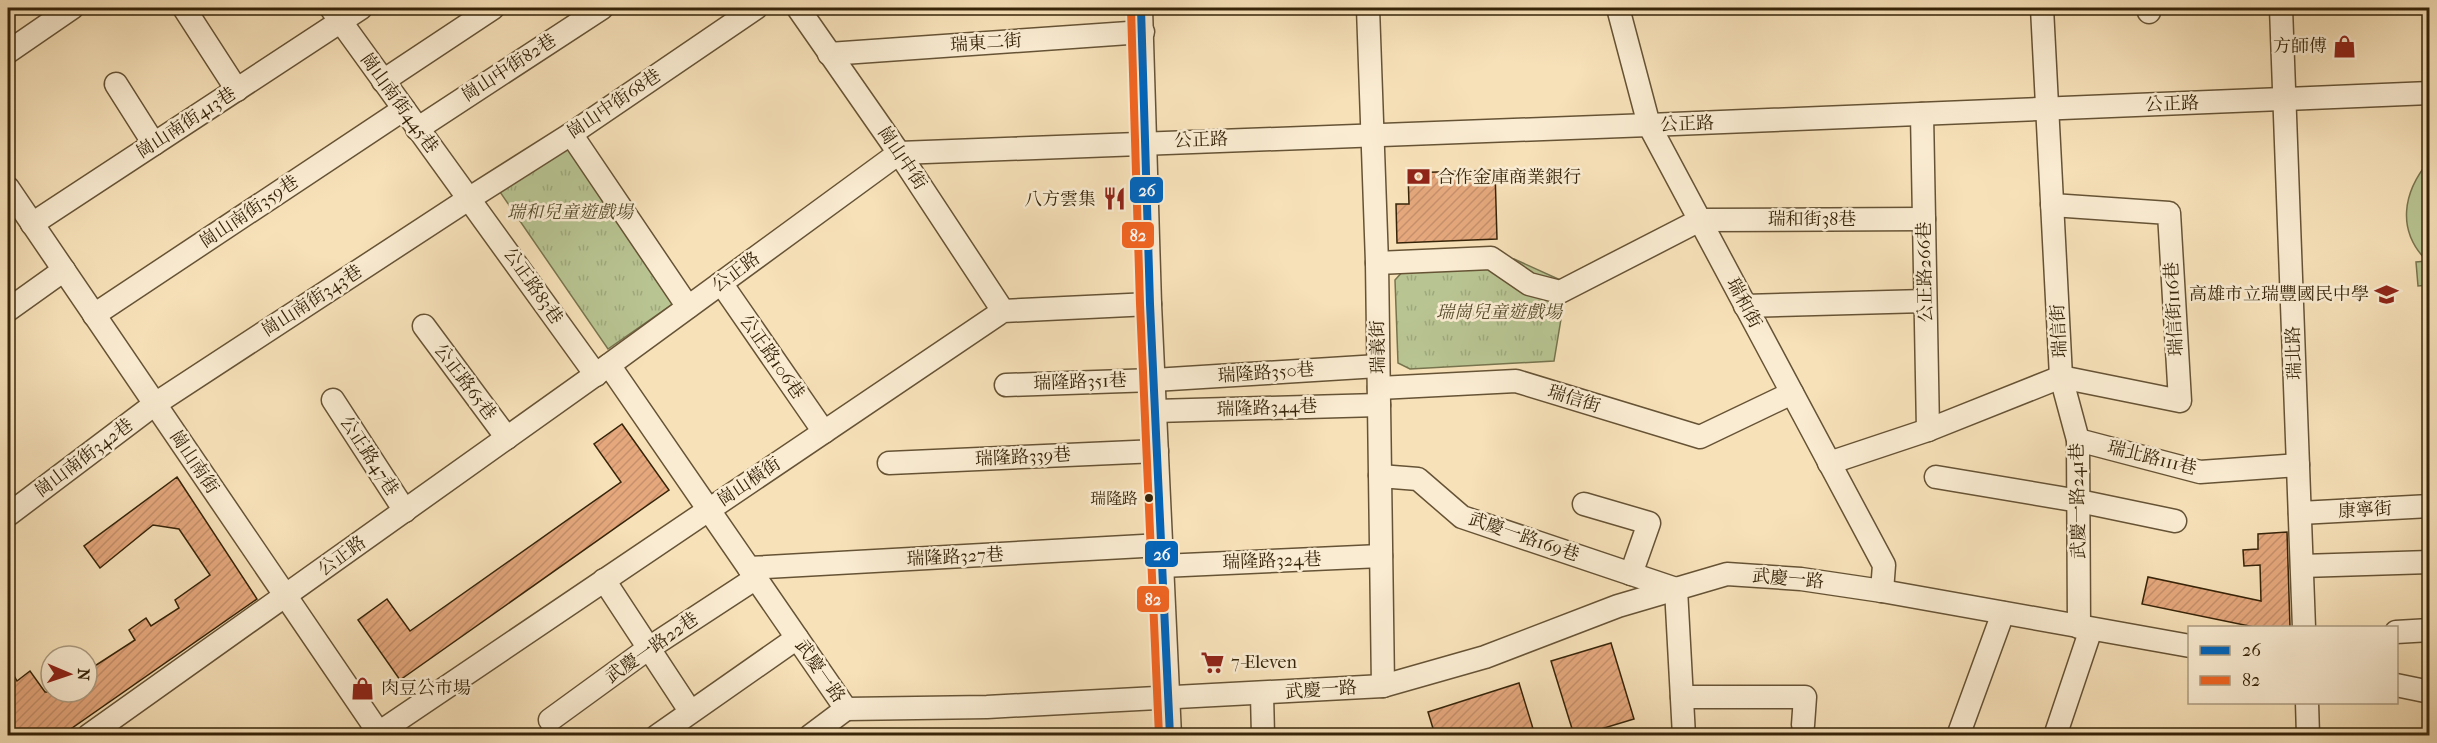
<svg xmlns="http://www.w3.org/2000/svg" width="2437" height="743" font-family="'IM FELL French Canon','Noto Serif TC',serif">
  <defs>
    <pattern id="park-tufts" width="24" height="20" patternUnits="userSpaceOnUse" patternTransform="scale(1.5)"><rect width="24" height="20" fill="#b8c492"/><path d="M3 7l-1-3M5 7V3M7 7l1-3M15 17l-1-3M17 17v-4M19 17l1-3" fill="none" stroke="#9fa87d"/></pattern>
    <pattern id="building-hatch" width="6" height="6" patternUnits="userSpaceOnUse" patternTransform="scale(1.5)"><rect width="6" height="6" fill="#e5a87d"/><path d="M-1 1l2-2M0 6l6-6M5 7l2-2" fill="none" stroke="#c5906b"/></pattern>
  </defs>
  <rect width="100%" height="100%" fill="#f7e1b9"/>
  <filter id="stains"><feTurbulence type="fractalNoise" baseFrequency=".00333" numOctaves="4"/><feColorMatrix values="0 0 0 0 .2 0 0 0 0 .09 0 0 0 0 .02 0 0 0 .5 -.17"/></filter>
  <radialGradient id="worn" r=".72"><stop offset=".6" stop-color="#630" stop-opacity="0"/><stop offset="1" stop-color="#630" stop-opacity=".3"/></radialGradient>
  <!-- park -->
  <g fill="url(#park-tufts)" stroke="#77744e" stroke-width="1.5">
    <polygon points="575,139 684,296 608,349 500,192"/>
    <polygon points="1514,259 1567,283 1554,361 1410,369 1398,363 1395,280 1404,270"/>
  </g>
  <!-- pitch -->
  <path fill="#b8c492" stroke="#77744e" stroke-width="1.5" d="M 2429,161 L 2429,285 L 2418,286 L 2416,262 L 2427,261 C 2396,230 2403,192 2429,161 Z"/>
  <!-- building -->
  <g fill="url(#building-hatch)" stroke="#362409" stroke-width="1.5">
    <polygon points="1495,170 1497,239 1397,243 1396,204 1409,204 1408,173"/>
    <polygon points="622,424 669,490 400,680 358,620 387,599 410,631 621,482 594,444"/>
    <polygon points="177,477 257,599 62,735 8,735 8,665 17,681 30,671 45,692 87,692 87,671 135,640 129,630 146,618 151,626 179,608 175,600 210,575 179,529 153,525 100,568 84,546"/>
    <polygon points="2287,532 2290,627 2254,627 2142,604 2148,577 2261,601 2260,565 2244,566 2243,550 2258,549 2258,534"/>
    <polygon points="1611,643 1634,719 1581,735 1574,735 1551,661"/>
    <polygon points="1519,683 1535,735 1435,735 1428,712"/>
  </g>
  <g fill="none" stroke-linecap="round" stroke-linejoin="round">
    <defs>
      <g id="minor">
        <polyline points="184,8 237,90"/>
        <polyline points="331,8 596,375"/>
        <polyline points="798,8 899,153 1003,311"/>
        <polyline points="1141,8 1150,304 1170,736"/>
        <polyline points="1368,8 1377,263 1383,686"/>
        <polyline points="1618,8 1649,125 1884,565 1882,591"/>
        <polyline points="2042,8 2061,377 2078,440 2079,627"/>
        <polyline points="2149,8 2149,12"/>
        <polyline points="2281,8 2304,628"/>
        <polyline points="8,52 72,8"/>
        <polyline points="829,54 1143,32"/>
        <polyline points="383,81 493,8"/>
        <polyline points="116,84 154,144"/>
        <polyline points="1922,114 1928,430"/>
        <polyline points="417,129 602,8"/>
        <polyline points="571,134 688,307"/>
        <polyline points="8,188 381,736"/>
        <polyline points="2052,205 2169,213 2180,401 2061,377"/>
        <polyline points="32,224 361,8"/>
        <polyline points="1377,263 1491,258 1529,284 1560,292 1700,220 1924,219"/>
        <polyline points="721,283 824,432"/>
        <polyline points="1745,306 1925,301"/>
        <polyline points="8,310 64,270"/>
        <polyline points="94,315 404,109"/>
        <polyline points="424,326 507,438"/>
        <polyline points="609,365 846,709 987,707 1383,686 1485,657 1618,606 1727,574 1801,579 1882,591 2190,646"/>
        <polyline points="1006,385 1154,380 1378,366"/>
        <polyline points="1379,388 1516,381 1700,437 1792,393"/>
        <polyline points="333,400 405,511"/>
        <polyline points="1155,411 1379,405"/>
        <polyline points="2078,440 2200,472 2298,465"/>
        <polyline points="889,463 1157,451"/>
        <polyline points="1829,463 1928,430 2061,377"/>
        <polyline points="1380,476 1418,479 1462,517 1676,589 1684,736"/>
        <polyline points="1936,477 2079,501 2175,521"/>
        <polyline points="1584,504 1649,523 1631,574"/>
        <polyline points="2300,513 2430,506"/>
        <polyline points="8,515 155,404 470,198 571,134 756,8"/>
        <polyline points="1162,566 1381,556"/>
        <polyline points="2302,566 2430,562"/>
        <polyline points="749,568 1161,545"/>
        <polyline points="604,580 690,711"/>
        <polyline points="2396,632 2430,630"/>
        <polyline points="2396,685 2430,692"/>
        <polyline points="1262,694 1263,736"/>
        <polyline points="1682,697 1805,697 1803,725"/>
        <polyline points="2307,702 2308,736"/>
        <polyline points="550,720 649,648 756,578"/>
        <polyline points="88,736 609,365 899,153 1649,125 2430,93"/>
        <polyline points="374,736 1003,311 1150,304"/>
        <polyline points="657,736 797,638"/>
        <polyline points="810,736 846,709"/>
        <polyline points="1958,736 2003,613"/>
        <polyline points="2055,736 2091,629"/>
      </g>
    </defs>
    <!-- minor casing -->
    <use href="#minor" stroke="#665335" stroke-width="25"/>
    <!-- minor -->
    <use href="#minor" stroke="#faecd2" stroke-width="22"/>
    <defs>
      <polyline id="bus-1" points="1141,8 1150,304 1170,736"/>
      <polyline id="bus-2" points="1131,8 1140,304 1159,736"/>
    </defs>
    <!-- bus-1 casing -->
    <use href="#bus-1" stroke="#faecd2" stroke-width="12"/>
    <!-- bus-2 casing -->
    <use href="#bus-2" stroke="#faecd2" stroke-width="12"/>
    <!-- bus-1 -->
    <use href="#bus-1" stroke="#0065bd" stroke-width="8"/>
    <!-- bus-2 -->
    <use href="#bus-2" stroke="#f26522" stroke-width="8"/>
  </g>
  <!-- icons -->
  <defs>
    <symbol id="shop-bare" viewBox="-9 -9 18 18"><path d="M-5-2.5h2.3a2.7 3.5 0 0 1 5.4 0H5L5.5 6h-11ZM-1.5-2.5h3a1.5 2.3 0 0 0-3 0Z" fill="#8f2418" stroke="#faecd2" stroke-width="2.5" paint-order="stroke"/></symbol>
    <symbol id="bank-bare" viewBox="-9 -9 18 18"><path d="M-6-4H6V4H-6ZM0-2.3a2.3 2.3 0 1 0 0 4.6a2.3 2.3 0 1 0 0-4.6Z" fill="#8f2418" stroke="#faecd2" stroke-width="2.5" paint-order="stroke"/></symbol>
    <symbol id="restaurant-bare" viewBox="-9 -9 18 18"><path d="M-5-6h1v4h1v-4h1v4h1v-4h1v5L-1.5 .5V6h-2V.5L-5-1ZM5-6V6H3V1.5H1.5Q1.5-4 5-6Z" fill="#8f2418" stroke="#faecd2" stroke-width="2.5" paint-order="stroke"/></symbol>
    <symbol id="school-bare" viewBox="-9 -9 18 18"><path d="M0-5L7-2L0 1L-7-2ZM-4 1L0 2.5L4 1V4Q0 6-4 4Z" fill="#8f2418" stroke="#faecd2" stroke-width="2.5" paint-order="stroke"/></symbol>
    <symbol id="supermarket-bare" viewBox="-9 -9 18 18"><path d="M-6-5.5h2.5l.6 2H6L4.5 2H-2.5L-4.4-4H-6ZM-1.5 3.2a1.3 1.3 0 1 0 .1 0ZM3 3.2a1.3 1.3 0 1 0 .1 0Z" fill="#8f2418" stroke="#faecd2" stroke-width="2.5" paint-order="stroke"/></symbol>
  </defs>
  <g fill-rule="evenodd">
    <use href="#shop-bare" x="2328" y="30" width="33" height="33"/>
    <use href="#bank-bare" x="1402" y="160" width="33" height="33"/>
    <use href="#restaurant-bare" x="1098" y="182" width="33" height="33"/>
    <use href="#school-bare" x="2370" y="278" width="33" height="33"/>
    <use href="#supermarket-bare" x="1196" y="646" width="33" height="33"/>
    <use href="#shop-bare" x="346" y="672" width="33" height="33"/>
  </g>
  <!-- markers -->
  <circle fill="#362409" stroke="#faecd2" stroke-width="2" cx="1149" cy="498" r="5"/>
  <g text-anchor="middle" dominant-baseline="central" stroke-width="5" stroke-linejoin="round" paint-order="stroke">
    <!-- bus labels -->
    <g font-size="16" fill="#362409" stroke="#faecd2" text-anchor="end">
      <text x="1138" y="498">瑞隆路</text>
    </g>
    <!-- street labels -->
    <g font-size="18" fill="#362409" stroke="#faecd2">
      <text transform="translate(986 43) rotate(-4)">瑞東二街</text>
      <text transform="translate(509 68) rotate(-33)">崗山中街82巷</text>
      <text transform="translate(399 103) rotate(54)">崗山南街445巷</text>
      <text transform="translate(614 104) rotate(-34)">崗山中街68巷</text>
      <text transform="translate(2172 104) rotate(-2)">公正路</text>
      <text transform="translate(186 123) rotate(-33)">崗山南街413巷</text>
      <text transform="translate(1687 124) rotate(-2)">公正路</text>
      <text transform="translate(1201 140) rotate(-2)">公正路</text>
      <text transform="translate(902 158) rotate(56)">崗山中街</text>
      <text transform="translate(249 212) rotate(-34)">崗山南街359巷</text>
      <text x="1812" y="219">瑞和街38巷</text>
      <text transform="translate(736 272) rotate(-36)">公正路</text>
      <text transform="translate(1925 272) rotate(-91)">公正路266巷</text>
      <text transform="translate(533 286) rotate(55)">公正路83巷</text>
      <text transform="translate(312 301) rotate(-33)">崗山南街343巷</text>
      <text transform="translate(1744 303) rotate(62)">瑞和街</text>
      <text transform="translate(2174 309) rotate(-93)">瑞信街116巷</text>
      <text transform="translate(2059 331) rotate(-93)">瑞信街</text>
      <text transform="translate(1378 347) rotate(-91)">瑞義街</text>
      <text transform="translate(2294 353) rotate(-92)">瑞北路</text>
      <text transform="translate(772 357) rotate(55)">公正路106巷</text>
      <text transform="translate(1266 373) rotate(-4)">瑞隆路350巷</text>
      <text transform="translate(465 382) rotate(53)">公正路65巷</text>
      <text transform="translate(1080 382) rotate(-2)">瑞隆路351巷</text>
      <text transform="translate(1574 399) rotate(17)">瑞信街</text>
      <text transform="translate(1267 408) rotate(-2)">瑞隆路344巷</text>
      <text transform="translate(369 456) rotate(57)">公正路47巷</text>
      <text transform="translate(1023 457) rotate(-3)">瑞隆路339巷</text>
      <text transform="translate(84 458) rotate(-37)">崗山南街342巷</text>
      <text transform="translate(2152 458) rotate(14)">瑞北路111巷</text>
      <text transform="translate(194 462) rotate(56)">崗山南街</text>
      <text transform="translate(749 482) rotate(-34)">崗山橫街</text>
      <text transform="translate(2078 501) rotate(-91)">武慶一路241巷</text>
      <text transform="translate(2365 510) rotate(-3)">康寧街</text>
      <text transform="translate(1524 537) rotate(19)">武慶一路169巷</text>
      <text transform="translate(342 556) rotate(-36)">公正路</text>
      <text transform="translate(955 557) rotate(-3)">瑞隆路327巷</text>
      <text transform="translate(1272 561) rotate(-2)">瑞隆路324巷</text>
      <text transform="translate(1788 579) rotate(5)">武慶一路</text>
      <text transform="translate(652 648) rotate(-35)">武慶一路22巷</text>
      <text transform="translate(820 671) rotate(55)">武慶一路</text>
      <text transform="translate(1321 690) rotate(-4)">武慶一路</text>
    </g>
    <!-- poi labels -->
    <g font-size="18" fill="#362409" stroke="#faecd2" text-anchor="end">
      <text x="2327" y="46">方師傅</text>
      <text x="1437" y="177" text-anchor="start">合作金庫商業銀行</text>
      <text x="1096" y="199">八方雲集</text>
      <text x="2369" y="294">高雄市立瑞豐國民中學</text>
      <text x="1231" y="662" text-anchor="start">7-Eleven</text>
      <text x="381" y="688" text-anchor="start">肉豆公市場</text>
    </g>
    <!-- park labels -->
    <g font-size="18" font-style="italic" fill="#564c2b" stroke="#faecd2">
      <text x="570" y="212">瑞和兒童遊戲場</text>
      <text x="1499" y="312">瑞崗兒童遊戲場</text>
    </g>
  </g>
  <g stroke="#faecd2" stroke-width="2">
    <rect x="1129" y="176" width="35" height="28" rx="6" fill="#0065bd"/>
    <rect x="1121" y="221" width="34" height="28" rx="6" fill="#f26522"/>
    <rect x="1144" y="540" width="35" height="28" rx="6" fill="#0065bd"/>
    <rect x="1136" y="585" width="34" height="28" rx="6" fill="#f26522"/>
  </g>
  <g font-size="16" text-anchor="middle" font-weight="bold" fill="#fff">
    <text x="1147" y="196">26</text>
    <text x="1138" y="241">82</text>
    <text x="1162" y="560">26</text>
    <text x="1153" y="605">82</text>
  </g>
  <!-- margin -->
  <rect width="2437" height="743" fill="none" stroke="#f7e1b9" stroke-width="30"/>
  <rect x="9" y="9" width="2419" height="725" fill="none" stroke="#362409" stroke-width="3"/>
  <rect x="15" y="15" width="2407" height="713" fill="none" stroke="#362409" stroke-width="1.5"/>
  <!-- legend -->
  <rect x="2188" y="626" width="210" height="78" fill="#faecd2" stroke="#ac9c82" stroke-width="1.5"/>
  <rect x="2200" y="646" width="30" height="9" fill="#0065bd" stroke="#ac9c82" stroke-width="1.5"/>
  <text x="2242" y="656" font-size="18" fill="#362409">26</text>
  <rect x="2200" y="676" width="30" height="9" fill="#f26522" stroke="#ac9c82" stroke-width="1.5"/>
  <text x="2242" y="686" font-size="18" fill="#362409">82</text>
  <!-- north arrow -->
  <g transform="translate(69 674) rotate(92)"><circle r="28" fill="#faecd2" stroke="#ac9c82" stroke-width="1.5"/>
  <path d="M0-4.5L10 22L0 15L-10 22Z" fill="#8f2418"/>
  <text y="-9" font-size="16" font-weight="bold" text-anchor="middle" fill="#362409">N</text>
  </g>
  <rect width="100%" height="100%" filter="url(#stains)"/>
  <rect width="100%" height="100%" fill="url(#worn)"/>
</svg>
